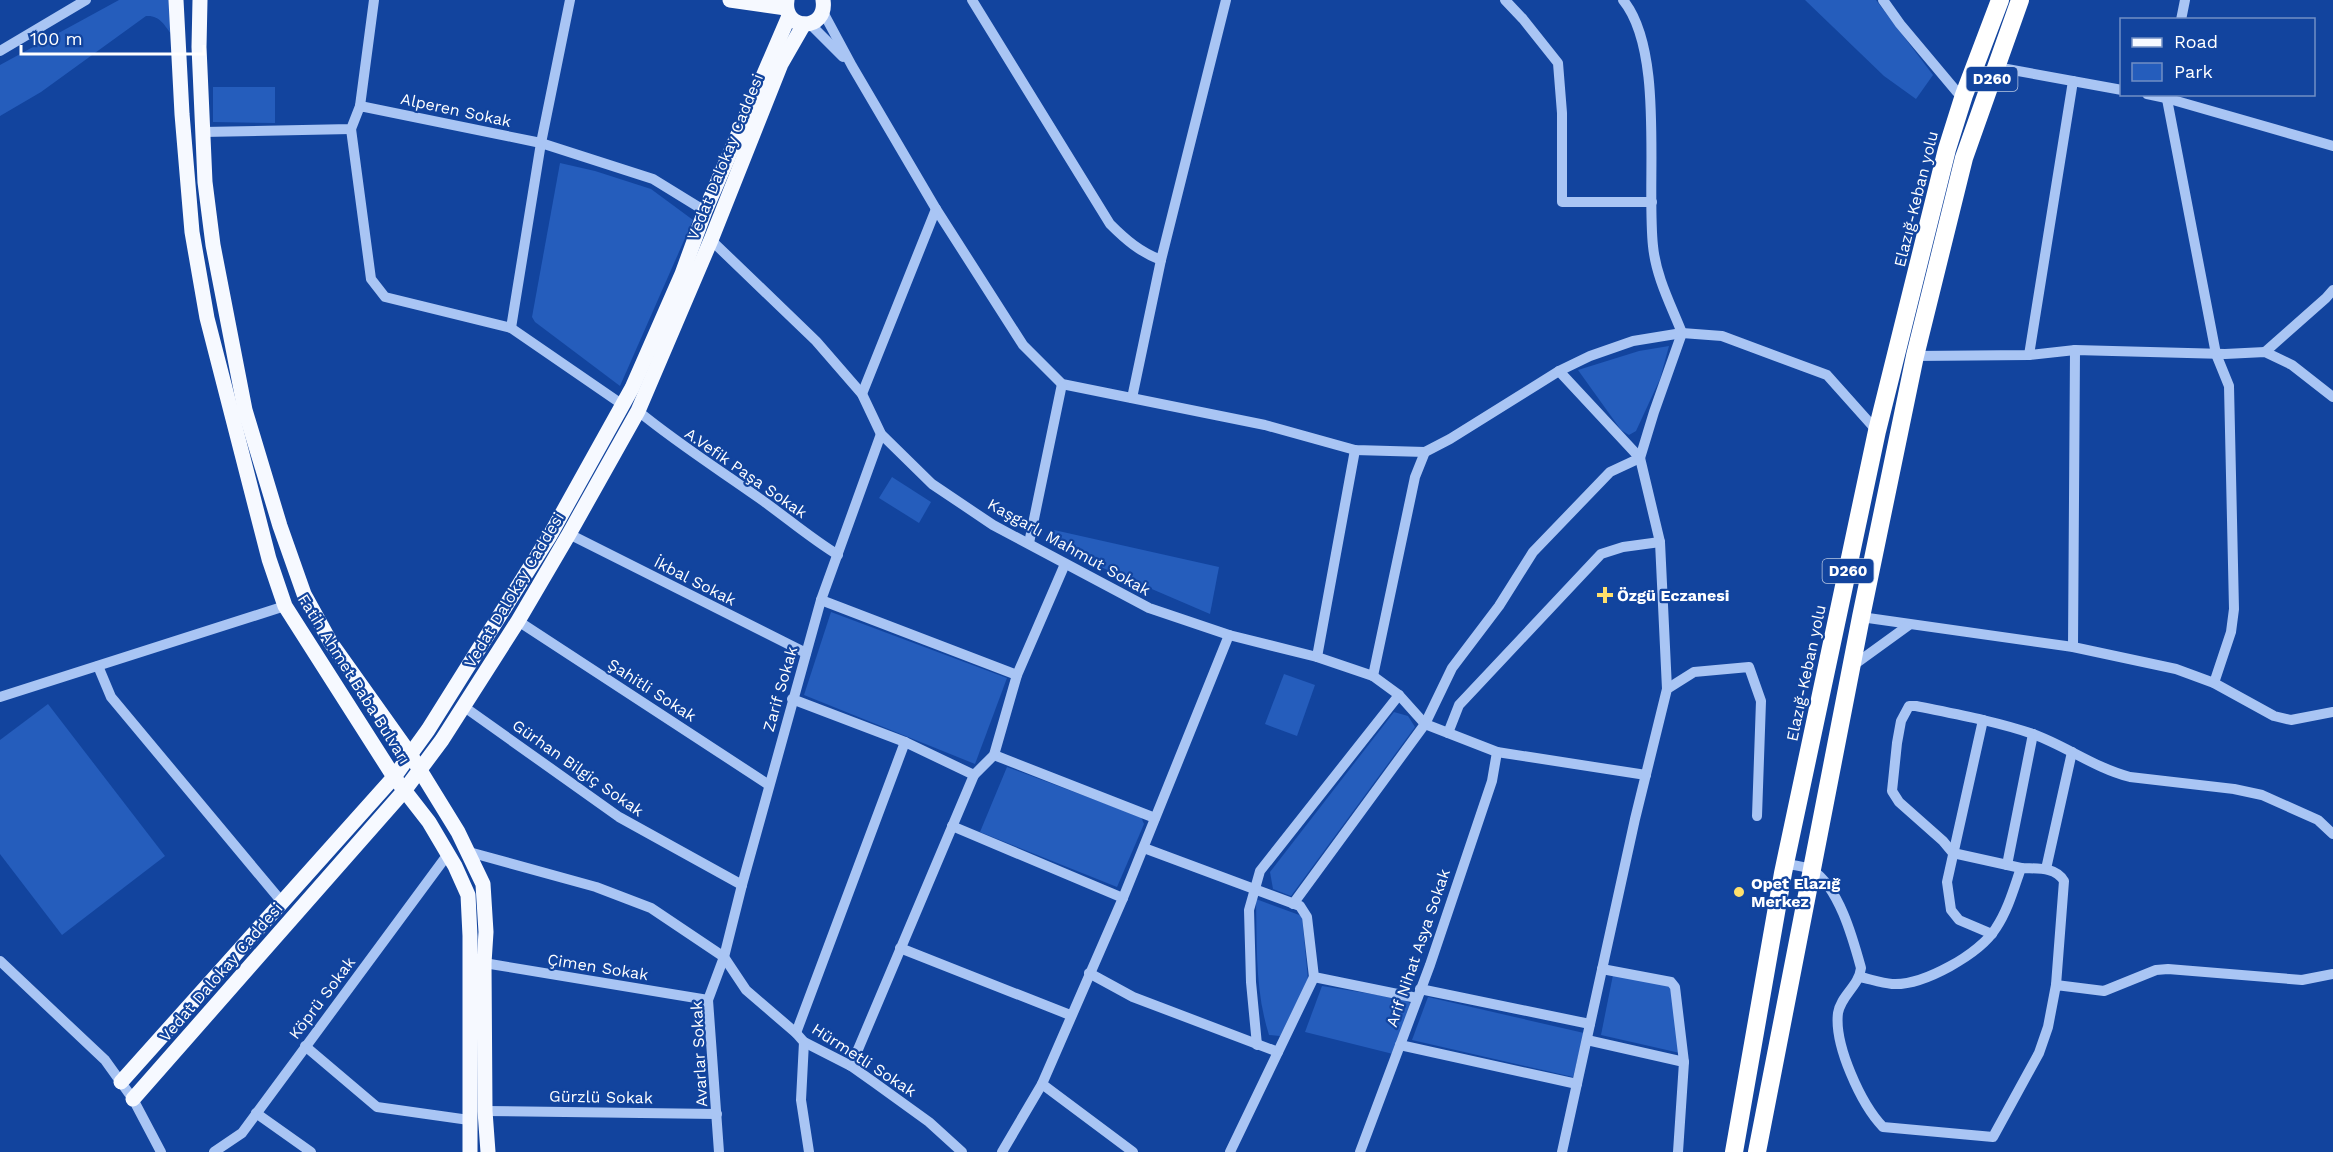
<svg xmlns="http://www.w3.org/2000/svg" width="2333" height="1152" font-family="'Work Sans',sans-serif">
  <rect width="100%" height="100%" fill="#12449e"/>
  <!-- green -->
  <g fill="#255dbc">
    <path d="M 119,0 L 170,0 L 172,35 C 164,25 160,15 146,16 L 41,92 L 0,116 L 0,65 Z"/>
    <polygon points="1805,0 1876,0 1933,75 1916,99 1884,76"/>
    <polygon points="213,87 275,87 275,123 213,122"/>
    <polygon points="560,163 595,171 651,189 693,220 620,386 535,322 532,317"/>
    <polygon points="1669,346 1660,379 1636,431 1629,435 1621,430 1578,370 1639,351"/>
    <polygon points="892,477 931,502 919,523 879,498"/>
    <polygon points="1054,530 1219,567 1210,614 1054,547 1048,536"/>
    <polygon points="831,612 1007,678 975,764 804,695"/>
    <polygon points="1284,674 1315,685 1297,736 1265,724"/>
    <polygon points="48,704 165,856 62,935 0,854 0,740"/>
    <polygon points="1394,712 1408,716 1415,727 1291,896 1273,889 1270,872"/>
    <polygon points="1007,767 1141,817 1144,824 1117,887 980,832"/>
    <path d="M 1256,899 L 1302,916 L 1308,980 L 1280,1036 L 1269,1035 C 1255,991 1257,945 1256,899 Z"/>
    <polygon points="1613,975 1673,987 1680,1053 1601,1035"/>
    <polygon points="1322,986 1403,999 1410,1003 1410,1009 1393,1054 1305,1032"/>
    <polygon points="1428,997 1584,1033 1573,1077 1412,1040"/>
  </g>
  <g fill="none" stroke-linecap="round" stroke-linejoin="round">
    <!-- minor -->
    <g stroke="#a9c5f4" stroke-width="10">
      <path d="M 972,0 L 1110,224 C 1126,240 1140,252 1161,260"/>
      <polyline points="1505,0 1523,19 1558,63 1562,113 1562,202 1652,202"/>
      <polyline points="1883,0 1900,24 1957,92 1964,95"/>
      <polyline points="823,12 852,66 936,209 1023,345 1062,384 1265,425 1355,450 1425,452 1450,439 1559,371 1590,356 1633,341 1682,333 1722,336 1827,375 1877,431"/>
      <polyline points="2181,20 2185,0"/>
      <polyline points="810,24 843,57"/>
      <polyline points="0,51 86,0"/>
      <polyline points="1996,67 2122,90"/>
      <polyline points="2147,94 2166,98 2333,146"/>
      <polyline points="2166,94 2216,354 2229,386 2234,609 2231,632 2214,683"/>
      <polyline points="360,106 374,0"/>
      <polyline points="351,129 371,279 385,297 511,328 623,405"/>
      <polyline points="203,132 351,129 360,106 541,143 653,179 705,211"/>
      <polyline points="711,240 816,341 862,394 881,434 932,484 993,525 1149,608 1229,635 1317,657 1373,676 1399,695 1425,724 1497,752 1646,775"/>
      <polyline points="511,328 541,143 570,0"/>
      <polyline points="2265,352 2326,298 2333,290"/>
      <polyline points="2029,355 2073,81"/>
      <polyline points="1915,356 2029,355 2075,350 2225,354 2265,352 2292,365 2333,397"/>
      <polyline points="1559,371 1640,458 1660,542 1667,689"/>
      <polyline points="862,394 936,209"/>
      <polyline points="1132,398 1161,260 1226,0"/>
      <path d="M 638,411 C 677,443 718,469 759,498 C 786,517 810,538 838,555"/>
      <polyline points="569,534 806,653"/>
      <polyline points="1029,543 1062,384"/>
      <polyline points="821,600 1017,675"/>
      <polyline points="1861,617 2073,647 2176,669 2214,683 2274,716 2291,720 2333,712"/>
      <polyline points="518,621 769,785"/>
      <polyline points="2073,647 2075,350"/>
      <polyline points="1317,657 1355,450"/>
      <polyline points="98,666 111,697 282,902"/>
      <polyline points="1851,667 1909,625"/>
      <polyline points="1373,676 1415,477 1425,452"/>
      <polyline points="0,697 285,606"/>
      <polyline points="792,699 905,742 974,775"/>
      <polyline points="463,706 619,817 742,885"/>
      <polyline points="1983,720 1947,882 1951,910 1959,920 1992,934"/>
      <polyline points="1448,733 1459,705 1601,554 1623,547 1660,542"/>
      <polyline points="994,755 1155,818"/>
      <polyline points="952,826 1123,898"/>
      <polyline points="1144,848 1300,906 1307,917 1314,977 1417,998"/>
      <polyline points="469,852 596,887 651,908 724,957 746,990 796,1033 804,1042 851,1066 875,1083 929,1122 962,1152"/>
      <path d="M 1785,864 C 1793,865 1805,866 1812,870 C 1839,887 1853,939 1861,968 C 1859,986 1841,995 1838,1013 C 1834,1045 1861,1104 1883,1127 L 1993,1137 L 2039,1053 L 2048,1027 L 2056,985 L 2104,991 L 2156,970 L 2168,969 L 2302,980 L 2333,974"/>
      <polyline points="2007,865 2033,734"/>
      <path d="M 2021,868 L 1953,853 L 1943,841 L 1899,802 L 1892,791 L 1897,743 L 1901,721 L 1909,706 L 1916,706 C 1955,714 1995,721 2033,734 C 2066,746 2095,768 2130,777 L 2234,789 L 2262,795 L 2318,820 L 2333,834"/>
      <polyline points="2046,869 2072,752"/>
      <path d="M 1293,904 L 1425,724 L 1452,668 L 1499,606 L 1533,552 L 1610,472 L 1640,458 L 1654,412 L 1682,333 C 1671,305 1656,277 1653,246 C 1646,181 1665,51 1623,0"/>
      <polyline points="900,948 1070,1015"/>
      <polyline points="0,961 105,1060 133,1099 161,1152"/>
      <polyline points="484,963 708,1000"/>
      <polyline points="1602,969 1671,982 1675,987 1684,1062 1678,1152"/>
      <polyline points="1089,973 1133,997 1278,1052"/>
      <path d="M 1860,977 C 1870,979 1881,983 1892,984 C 1923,986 1980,954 1996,928 C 2008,910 2014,888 2021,868 C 2036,869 2055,866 2064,881 L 2056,985"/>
      <polyline points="1420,989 1590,1024"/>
      <polyline points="796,1033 905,742"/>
      <polyline points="1587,1040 1684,1062"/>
      <polyline points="804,1042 801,1100 809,1152"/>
      <polyline points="1257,1045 1251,982 1249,910 1260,871 1399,695"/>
      <polyline points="1400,1045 1577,1084"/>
      <polyline points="305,1046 377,1107 469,1120"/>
      <polyline points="851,1066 974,775 994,755 1017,675 1065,564"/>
      <polyline points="1042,1084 1133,1152"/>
      <polyline points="485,1111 717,1114"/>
      <polyline points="256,1113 311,1152"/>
      <polyline points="214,1152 242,1133 448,854"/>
      <polyline points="719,1152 708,1000 724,957 742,885 821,600 881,434"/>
      <polyline points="1002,1152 1042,1084 1123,898 1229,635"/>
      <polyline points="1230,1152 1314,977"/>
      <polyline points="1360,1152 1430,965 1492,781 1497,752"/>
      <polyline points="1562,1152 1635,819 1667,689 1694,672 1749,667 1761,701 1757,816"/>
    </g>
    <!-- major -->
    <g stroke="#f6f9ff" stroke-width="15">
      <polyline points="176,0 182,114 192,232 207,318 269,559 285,606 394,777 429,822 455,866 468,895 470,936 470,1152"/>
      <polyline points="200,0 199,47 205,182 213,245 245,410 280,526 304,594 331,643 410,754 458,832 483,884 486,932 484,963 485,1111 488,1152"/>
      <polyline points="730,0 786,8"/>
      <path d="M 787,0 C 782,32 828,32 823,0"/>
      <polyline points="121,1082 394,777 428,730 549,537 632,388 682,274 705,211 789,16"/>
      <polyline points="133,1099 404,791 442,740 518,621 569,534 638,411 711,240 781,64 804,24"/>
    </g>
    <!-- highway -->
    <g stroke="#fff" stroke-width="18">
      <polyline points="1734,1152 1783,873 1877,431 1947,149 1964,95 2000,0"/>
      <polyline points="1757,1152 1861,617 1915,356 1964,158 2020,0"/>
    </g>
  </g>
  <!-- markers -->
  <g fill="#ffe06c" stroke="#12449e" stroke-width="2">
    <path d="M1602 586h6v6h6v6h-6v6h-6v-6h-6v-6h6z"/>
    <circle cx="1739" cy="892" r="6"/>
  </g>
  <g text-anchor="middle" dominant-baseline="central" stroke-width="4.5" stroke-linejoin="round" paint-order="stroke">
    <!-- shield labels -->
    <g fill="#12449e" stroke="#b8c7e2" stroke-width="1.5">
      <rect x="1966.5" y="67" width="51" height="24" rx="4.5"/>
      <rect x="1822.5" y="559" width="51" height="24" rx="4.5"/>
    </g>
    <g font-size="15" font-weight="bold" fill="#fff">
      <text x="1992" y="79">D260</text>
      <text x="1848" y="571">D260</text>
    </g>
    <!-- street labels -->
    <g font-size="16" fill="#fff" stroke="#12449e">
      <text transform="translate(456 110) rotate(12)">Alperen Sokak</text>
      <text transform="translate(725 157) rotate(-68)">Vedat Dalokay Caddesi</text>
      <text transform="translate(1916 199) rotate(-76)">Elazığ-Keban yolu</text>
      <text transform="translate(746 473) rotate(35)">A.Vefik Paşa Sokak</text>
      <text transform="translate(1069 547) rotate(29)">Kaşgarlı Mahmut Sokak</text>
      <text transform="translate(695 581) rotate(27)">İkbal Sokak</text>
      <text transform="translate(514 590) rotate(-59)">Vedat Dalokay Caddesi</text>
      <text transform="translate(1806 673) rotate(-78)">Elazığ-Keban yolu</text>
      <text transform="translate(354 679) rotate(58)">Fatih Ahmet Baba Bulvarı</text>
      <text transform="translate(780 689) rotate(-74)">Zarif Sokak</text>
      <text transform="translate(652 690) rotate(33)">Şahitli Sokak</text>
      <text transform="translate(578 768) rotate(35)">Gürhan Bilgiç Sokak</text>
      <text transform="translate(1418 948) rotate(-71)">Arif Nihat Asya Sokak</text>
      <text transform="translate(598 967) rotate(9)">Çimen Sokak</text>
      <text transform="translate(221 972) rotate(-49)">Vedat Dalokay Caddesi</text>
      <text transform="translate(322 998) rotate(-53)">Köprü Sokak</text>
      <text transform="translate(699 1054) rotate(-93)">Avarlar Sokak</text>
      <text transform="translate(864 1060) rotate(33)">Hürmetli Sokak</text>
      <text transform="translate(601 1097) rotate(1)">Gürzlü Sokak</text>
    </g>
    <!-- poi labels -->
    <g font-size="16" font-weight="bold" fill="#fff" stroke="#12449e" text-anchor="start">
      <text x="1617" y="595">Özgü Eczanesi</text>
      <text x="1751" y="883">Opet Elazığ<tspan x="1751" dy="18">Merkez</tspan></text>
    </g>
  </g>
  <!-- legend -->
  <rect x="2120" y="18" width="195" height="78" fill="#12449e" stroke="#718fc5" stroke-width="1.5"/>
  <rect x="2132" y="38" width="30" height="9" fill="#f6f9ff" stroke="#718fc5" stroke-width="1.5"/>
  <text x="2174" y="48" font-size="18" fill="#ffffff">Road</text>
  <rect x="2132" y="63" width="30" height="18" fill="#255dbc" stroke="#718fc5" stroke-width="1.5"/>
  <text x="2174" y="78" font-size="18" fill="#ffffff">Park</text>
  <!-- scale -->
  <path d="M21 45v9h183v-9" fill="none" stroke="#ffffff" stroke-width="3"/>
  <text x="30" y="45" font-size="18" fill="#ffffff" stroke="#12449e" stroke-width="4.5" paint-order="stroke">100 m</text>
</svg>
